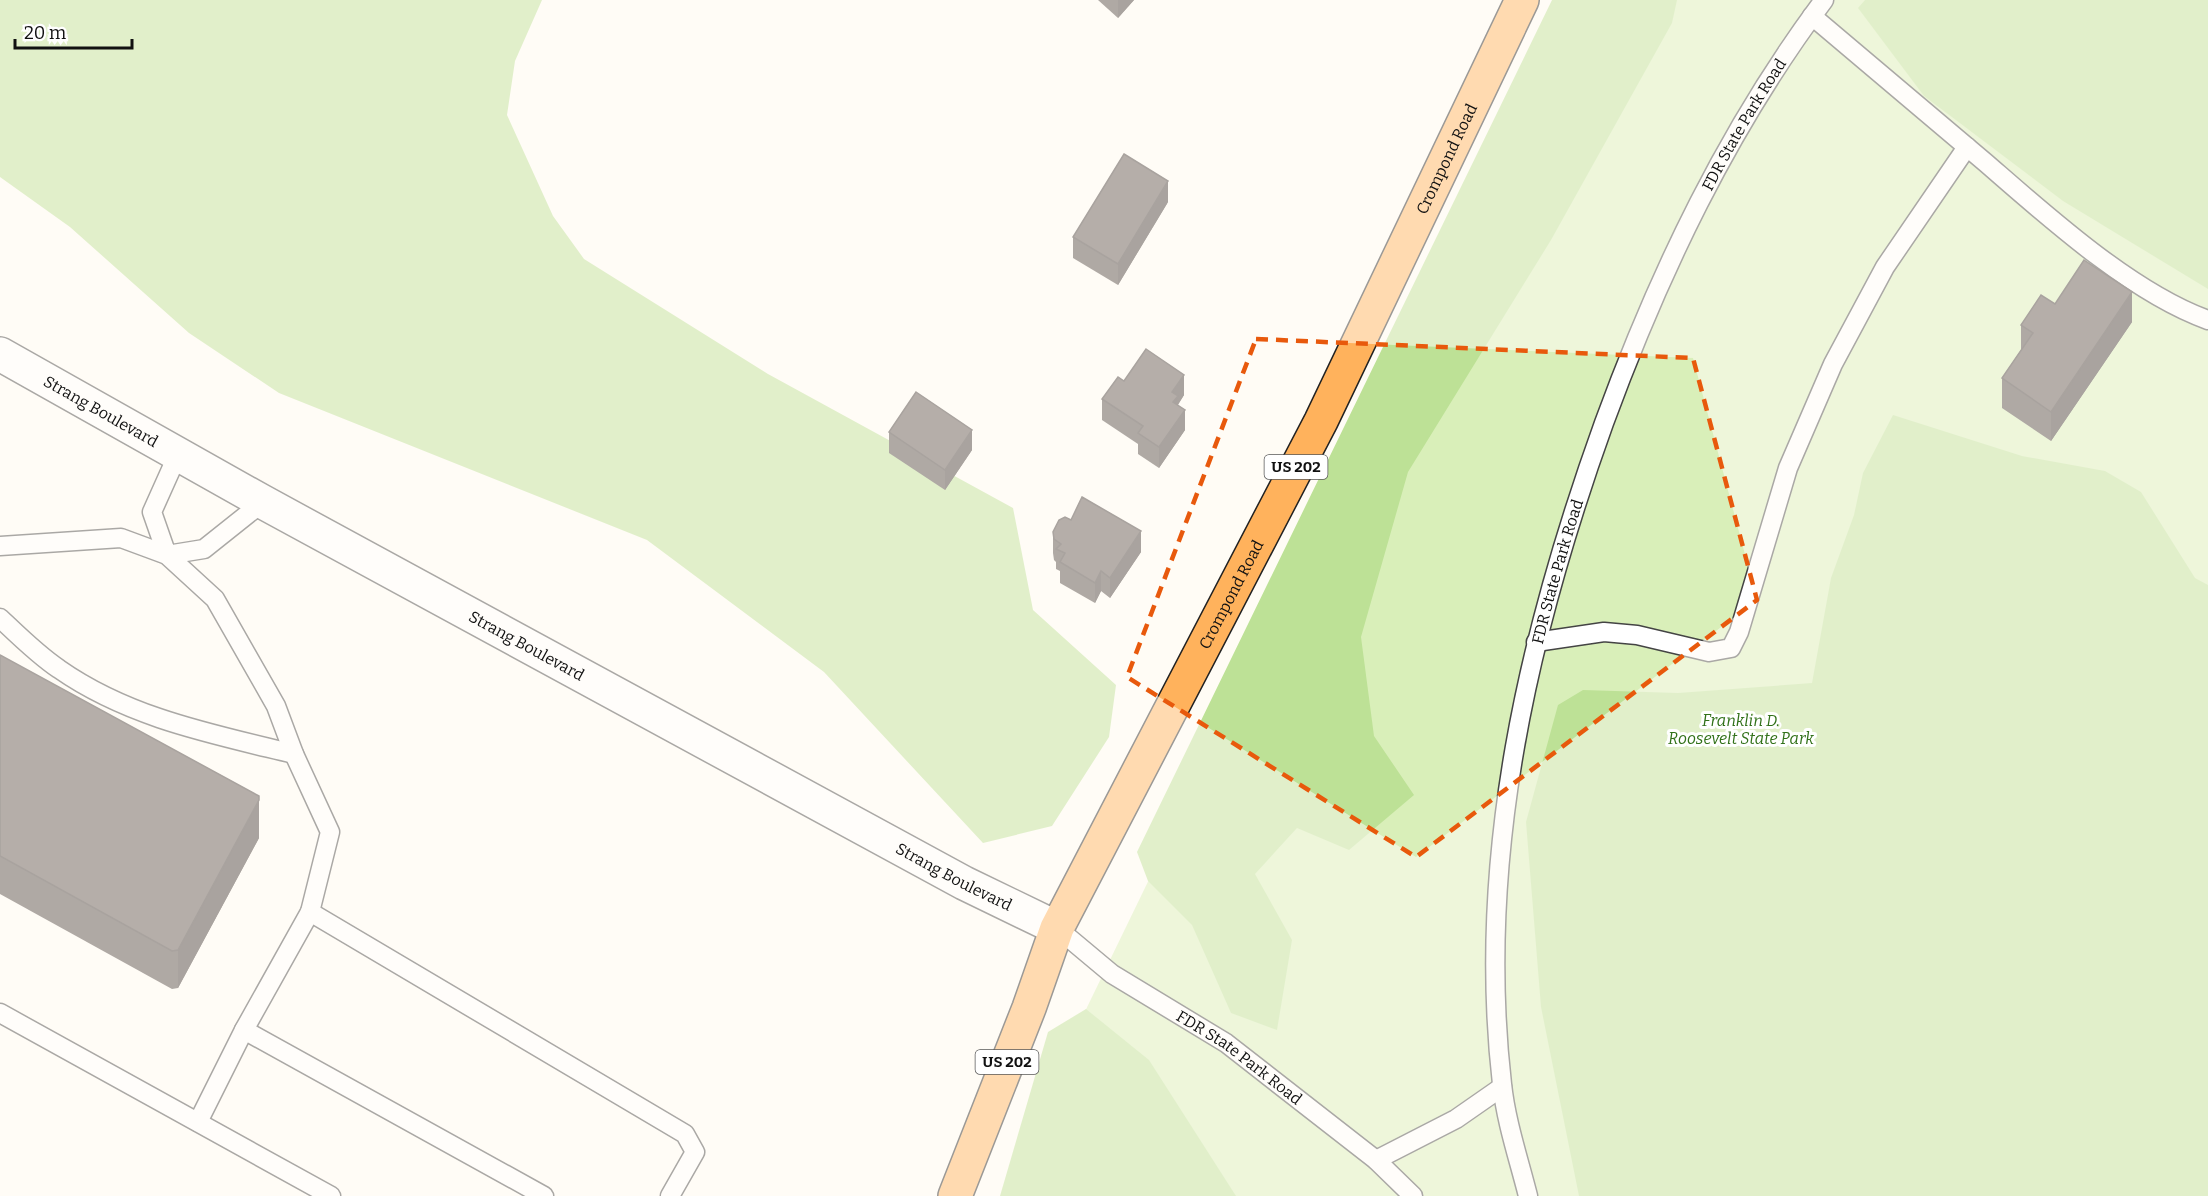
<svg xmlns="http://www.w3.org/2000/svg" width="2208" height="1196" font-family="Bitter,serif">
  <rect width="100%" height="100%" fill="#fffcf5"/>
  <!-- green -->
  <polygon fill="#d9efb9" points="1576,0 2208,0 2208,1196 1023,1196 1059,1065"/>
  <!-- forest -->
  <g fill="#bde196">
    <polygon points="0,0 542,0 515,61 507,115 553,216 584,259 768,374 1013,508 1033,610 1116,685 1109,737 1052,826 983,843 824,672 647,540 279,393 189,333 70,227 0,177"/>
    <polygon points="1552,0 1677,0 1672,23 1551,240 1408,472 1361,637 1374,736 1414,795 1349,850 1297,828 1255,874 1292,940 1277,1030 1231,1013 1192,925 1148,881 1137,852"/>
    <polygon points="1865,0 2208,0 2208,289 2063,201 1924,96 1858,8"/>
    <polygon points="1893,415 2022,456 2105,471 2141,492 2195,578 2208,585 2208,1196 1579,1196 1541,1007 1526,822 1558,705 1583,690 1678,693 1812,683 1831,578 1854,515 1863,473"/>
    <polygon points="1086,1009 1149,1060 1236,1196 1000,1196 1048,1032"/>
  </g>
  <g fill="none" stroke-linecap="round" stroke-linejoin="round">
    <defs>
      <g id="service">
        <path d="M 1812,16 C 1870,65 1928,114 1986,163 C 2047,216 2132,293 2208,320"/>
        <polyline points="178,454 152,512 167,555 204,549 263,502"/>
        <polyline points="0,546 121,538 167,555 215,599 276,706 294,754 330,832 310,912 685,1134 695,1152 670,1196"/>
        <path d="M 0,618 C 19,636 38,655 59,669 C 129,718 212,734 294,754"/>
        <polyline points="1536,642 1604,632 1637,635 1709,652 1731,648 1739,632 1788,468 1833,364 1885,267 1967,147"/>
        <path id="s1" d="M 1057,928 L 1112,974 L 1226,1043 L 1376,1160 L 1413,1196"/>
        <polyline points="0,1013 331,1196"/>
        <polyline points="244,1030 544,1196"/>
        <polyline points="198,1122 244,1030 310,912"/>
        <polyline points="1376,1160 1456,1119 1502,1087"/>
        <path id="s2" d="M 1528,1196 C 1519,1160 1506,1122 1502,1084 C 1476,858 1528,634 1604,423 C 1659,273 1728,128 1824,0"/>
      </g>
      <g id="minor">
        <path id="s3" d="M 0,354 L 263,502 L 964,883 L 1057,928"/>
      </g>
      <g id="trunk">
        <path id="s4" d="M 955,1196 L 1029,1008 L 1057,928 L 1321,421 L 1522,0"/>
      </g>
    </defs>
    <!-- service casing -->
    <use href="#service" stroke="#444" stroke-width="21"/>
    <!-- minor casing -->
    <use href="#minor" stroke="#444" stroke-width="36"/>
    <!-- trunk casing -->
    <use href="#trunk" stroke="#222" stroke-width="36"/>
    <!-- service -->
    <use href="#service" stroke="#fff" stroke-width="18"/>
    <!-- minor -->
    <use href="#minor" stroke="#fff" stroke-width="33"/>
    <!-- trunk -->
    <use href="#trunk" stroke="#ffb25c" stroke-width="33"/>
  </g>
  <!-- wall -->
  <g fill="#4e4541">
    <polygon points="1098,0 1134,0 1118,18"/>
    <polygon points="1168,202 1118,285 1073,258 1073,237"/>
    <polygon points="2055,304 2132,322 2051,441 2002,408 2002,378 2021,350 2021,325"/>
    <polygon points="1124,381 1184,395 1178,405 1185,430 1159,468 1138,454 1138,444 1102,420 1102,399"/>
    <polygon points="889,432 972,450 945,490 889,453"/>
    <polygon points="1053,532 1141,552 1110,598 1101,591 1095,603 1060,583 1060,571 1056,569 1056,562 1054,560 1053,553"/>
    <polygon points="0,655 259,838 178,988 172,989 0,894"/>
  </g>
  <!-- shaded-wall -->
  <g fill="#403835">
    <polygon points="1118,0 1134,0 1118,18"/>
    <polygon points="1168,181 1168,202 1118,285 1118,264"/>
    <polygon points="2132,292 2132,322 2051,441 2051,412"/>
    <polygon points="1184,375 1184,395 1178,404 1178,417 1173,423 1172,392"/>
    <polygon points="1185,410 1185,430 1159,468 1159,447"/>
    <polygon points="972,430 972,450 945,490 945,470"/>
    <polygon points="1141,531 1141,552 1110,598 1110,578"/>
    <polygon points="1101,571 1101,591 1095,603 1095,583"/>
    <polygon points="259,800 259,838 178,988 178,950"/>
  </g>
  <!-- building -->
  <g fill="#5b504c" stroke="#403835" stroke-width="1.5">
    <polygon points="1124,154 1168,181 1118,264 1073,237"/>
    <polygon points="2084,260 2132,292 2051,412 2002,378 2033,333 2021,325 2041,295 2055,304"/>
    <polygon points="1146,349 1184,375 1172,392 1178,396 1173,402 1185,410 1159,447 1138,433 1143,426 1102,399 1118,377 1124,381"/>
    <polygon points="916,392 972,430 945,470 889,432"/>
    <polygon points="1082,497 1141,531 1110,578 1101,571 1095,583 1060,562 1065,553 1056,549 1061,544 1054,539 1053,532 1059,520 1065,517 1071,520"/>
    <polygon points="0,655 259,796 259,800 178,950 172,951 0,856"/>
  </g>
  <!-- marked area -->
  <path d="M0 0H2208V1196H0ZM 1256,339 L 1693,358 L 1757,600 L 1416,857 L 1127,677 Z" fill="#fffcf5" fill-opacity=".55" fill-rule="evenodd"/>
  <path fill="none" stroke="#e8590c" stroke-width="4.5" stroke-dasharray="12 8" stroke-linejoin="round" d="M 1256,339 L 1693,358 L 1757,600 L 1416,857 L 1127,677 Z"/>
  <g text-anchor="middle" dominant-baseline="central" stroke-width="6" stroke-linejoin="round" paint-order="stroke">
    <!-- shield labels -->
    <g fill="#fff" stroke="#585858" stroke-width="1.5">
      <rect x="1264.5" y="455" width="63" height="24" rx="4.5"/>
      <rect x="975.5" y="1050" width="63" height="24" rx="4.5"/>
    </g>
    <g font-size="15" font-weight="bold" fill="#111">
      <text x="1296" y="467">US 202</text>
      <text x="1007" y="1062">US 202</text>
    </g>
    <!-- street labels -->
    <g font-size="16" fill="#111" stroke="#fff">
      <text stroke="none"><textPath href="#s2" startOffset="1120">FDR State Park Road</textPath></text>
      <text stroke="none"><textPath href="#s4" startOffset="1149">Crompond Road</textPath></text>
      <text stroke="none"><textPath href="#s3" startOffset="116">Strang Boulevard</textPath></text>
      <text stroke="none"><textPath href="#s2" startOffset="634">FDR State Park Road</textPath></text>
      <text stroke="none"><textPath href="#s4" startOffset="663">Crompond Road</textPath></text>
      <text stroke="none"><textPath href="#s3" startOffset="602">Strang Boulevard</textPath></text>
      <text stroke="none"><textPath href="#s3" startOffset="1088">Strang Boulevard</textPath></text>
      <text stroke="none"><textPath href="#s1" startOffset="224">FDR State Park Road</textPath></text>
    </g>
    <!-- park labels -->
    <g font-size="16" font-style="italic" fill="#317119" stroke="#fff">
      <text x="1741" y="720">Franklin D.<tspan x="1741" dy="18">Roosevelt State Park</tspan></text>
    </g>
  </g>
  <!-- scale -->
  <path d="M15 39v9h117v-9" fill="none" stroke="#111111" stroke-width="3"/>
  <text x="24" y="39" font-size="18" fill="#111111" stroke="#ffffff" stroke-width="4.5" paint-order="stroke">20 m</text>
</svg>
